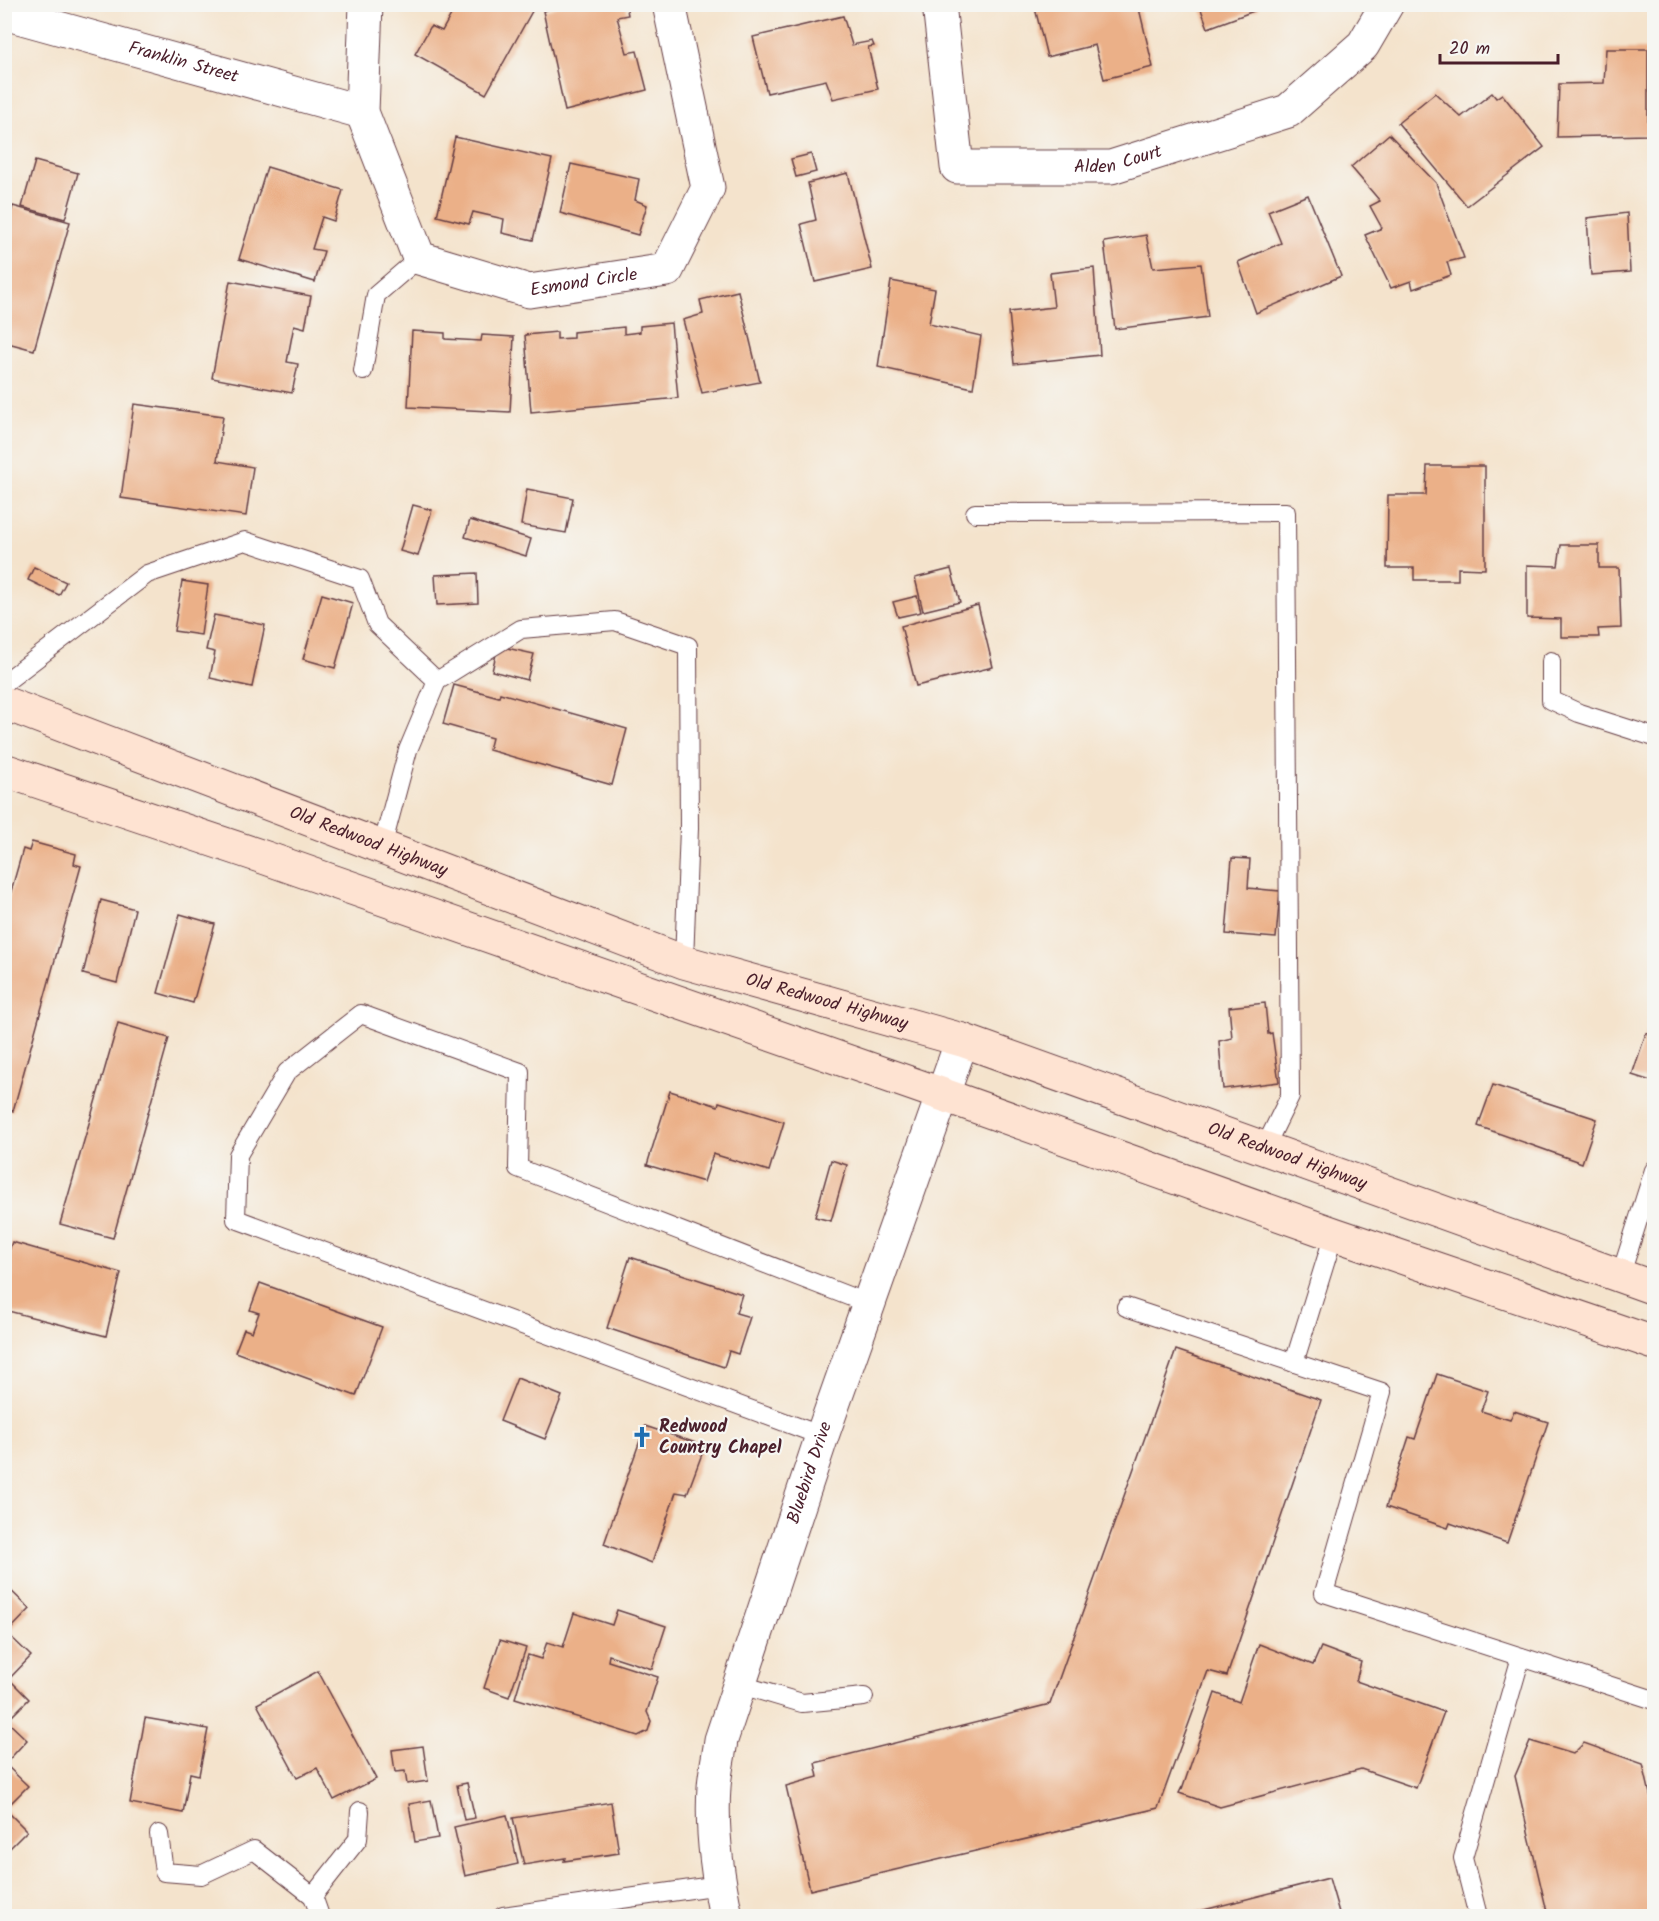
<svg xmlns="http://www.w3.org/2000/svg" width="1659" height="1921" font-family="Kalam,sans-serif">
  <rect width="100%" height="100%" fill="#f6f6f2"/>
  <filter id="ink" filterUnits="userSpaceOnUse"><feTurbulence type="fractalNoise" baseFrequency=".0167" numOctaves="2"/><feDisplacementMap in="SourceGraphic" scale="12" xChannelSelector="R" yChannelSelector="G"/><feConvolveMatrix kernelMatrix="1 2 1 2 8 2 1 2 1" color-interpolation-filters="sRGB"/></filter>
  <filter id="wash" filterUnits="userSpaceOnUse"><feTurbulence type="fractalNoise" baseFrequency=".008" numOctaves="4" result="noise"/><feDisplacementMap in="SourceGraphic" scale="24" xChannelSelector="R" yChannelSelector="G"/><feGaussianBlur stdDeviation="1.35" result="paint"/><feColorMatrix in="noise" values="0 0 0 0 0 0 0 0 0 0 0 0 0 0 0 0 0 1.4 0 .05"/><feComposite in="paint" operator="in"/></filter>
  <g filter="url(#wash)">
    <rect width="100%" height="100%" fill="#f4e3cc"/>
    <g id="blocks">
      <!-- building -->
      <g fill="#ebb088">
        <polygon points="457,4 536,4 486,94 415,54 431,26 442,31"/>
        <polygon points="565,4 626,4 628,15 617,17 627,53 637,51 647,90 565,111 543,11"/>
        <polygon points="1034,4 1138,4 1153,67 1104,79 1095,45 1047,57"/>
        <polygon points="1199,4 1257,4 1259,9 1208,28"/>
        <polygon points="843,16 852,45 872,41 874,46 868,47 878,89 833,99 826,80 767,93 753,37"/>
        <polygon points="1606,49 1648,49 1648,135 1557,137 1559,84 1604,83"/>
        <polygon points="1435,93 1461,117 1492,93 1496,98 1502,94 1544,147 1467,206 1398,123"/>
        <polygon points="1389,134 1436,183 1464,258 1447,262 1451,275 1413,289 1411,281 1391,288 1365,235 1382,228 1370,206 1380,201 1351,167"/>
        <polygon points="455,137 552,159 533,240 502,233 504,219 473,212 469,224 437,216"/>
        <polygon points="811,154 816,172 796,177 791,159"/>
        <polygon points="35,161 78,173 65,219 22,207"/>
        <polygon points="571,164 639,179 635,200 647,205 638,235 560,213"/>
        <polygon points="267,167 343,190 334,221 322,217 312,249 324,251 315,282 239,259"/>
        <polygon points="848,173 872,269 815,282 801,224 816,220 808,183"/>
        <polygon points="1308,195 1341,276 1256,313 1238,262 1281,243 1268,211"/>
        <polygon points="13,206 70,222 34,350 4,342 4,235"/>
        <polygon points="1627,213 1630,272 1591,275 1587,218"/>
        <polygon points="1146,235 1153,268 1201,264 1208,317 1115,329 1104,242"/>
        <polygon points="1094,268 1100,355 1014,364 1009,312 1054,307 1050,273"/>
        <polygon points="230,281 311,296 305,328 294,325 287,362 298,364 292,393 212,378"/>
        <polygon points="891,281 935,289 929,324 981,336 973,388 878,367"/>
        <polygon points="738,291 760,382 702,393 683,320 703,314 700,300"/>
        <polygon points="671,323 678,398 531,412 525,335 557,332 557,339 573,338 573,332 624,327 624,334 640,332 640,326"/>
        <polygon points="412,331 445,333 445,339 481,341 482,335 514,337 510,412 408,407"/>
        <polygon points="134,404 223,416 217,461 253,467 246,516 121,498"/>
        <polygon points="1427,466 1485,466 1485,569 1458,568 1458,580 1414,580 1414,568 1387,568 1388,495 1426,495"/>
        <polygon points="527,489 573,498 566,533 521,525"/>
        <polygon points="413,505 432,510 418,556 400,551"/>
        <polygon points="470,520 531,539 526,556 465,537"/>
        <polygon points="1561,545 1599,545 1599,568 1619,568 1621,628 1598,629 1599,637 1561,637 1561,619 1527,618 1527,565 1558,566"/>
        <polygon points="34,567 66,582 59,595 28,580"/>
        <polygon points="951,569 960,602 923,611 915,578"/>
        <polygon points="477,573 478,603 437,605 435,575"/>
        <polygon points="182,581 208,585 201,635 174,631"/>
        <polygon points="322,594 353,603 335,668 303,659"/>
        <polygon points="917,596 921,612 898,617 893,602"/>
        <polygon points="978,605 993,667 916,686 901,626"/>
        <polygon points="214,615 265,625 252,687 210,678 215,652 206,650"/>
        <polygon points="498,646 534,654 527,680 492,671"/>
        <polygon points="454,685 499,697 500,693 627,729 612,785 489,750 492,738 443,724"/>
        <polygon points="32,842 76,854 74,864 81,866 13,1111 4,1109 4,952 7,942 4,941 4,916 23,849 29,851"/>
        <polygon points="1232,858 1250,859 1248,888 1280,891 1276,938 1226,934"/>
        <polygon points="101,900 135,909 117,983 83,974"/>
        <polygon points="180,914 215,924 193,1003 158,993"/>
        <polygon points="1265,1003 1268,1034 1272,1033 1279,1082 1223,1089 1219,1041 1232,1038 1229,1007"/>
        <polygon points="118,1023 169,1038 113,1238 60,1224"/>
        <polygon points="1646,1033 1654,1036 1654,1082 1632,1075"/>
        <polygon points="1493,1085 1597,1119 1582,1163 1478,1126"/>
        <polygon points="670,1091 718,1106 719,1102 784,1122 769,1171 713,1154 704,1182 647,1165"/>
        <polygon points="831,1160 847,1165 831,1221 815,1217"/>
        <polygon points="12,1242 121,1273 106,1336 4,1310 4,1265"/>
        <polygon points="630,1257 742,1294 736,1313 750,1317 738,1354 729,1351 724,1367 607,1328"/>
        <polygon points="260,1283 382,1327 356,1396 235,1352 244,1329 252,1332 259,1313 250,1310"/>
        <polygon points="1176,1350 1321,1400 1227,1676 1208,1671 1158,1808 810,1890 786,1786 818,1777 815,1763 1050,1704"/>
        <polygon points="1437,1374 1488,1391 1481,1411 1510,1420 1514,1411 1548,1422 1507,1543 1450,1523 1448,1528 1386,1507 1409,1437 1415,1439"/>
        <polygon points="517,1378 562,1396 545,1439 500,1421"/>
        <polygon points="645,1426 705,1446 687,1494 676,1492 652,1563 604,1544"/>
        <polygon points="4,1584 30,1609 7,1633 31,1656 9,1679 29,1699 7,1721 27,1740 5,1764 28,1786 5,1809 27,1831 4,1854"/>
        <polygon points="617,1610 666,1626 652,1669 609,1655 608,1661 658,1677 647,1712 651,1721 648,1731 638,1736 515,1698 528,1655 541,1659 547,1642 563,1647 574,1613 612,1625"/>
        <polygon points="500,1640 526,1648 509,1697 484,1688"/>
        <polygon points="1259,1644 1313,1665 1321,1647 1361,1662 1356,1681 1444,1712 1416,1788 1361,1769 1220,1807 1179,1793 1182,1787 1182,1790 1215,1693 1239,1702"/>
        <polygon points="318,1671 376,1779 334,1800 317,1768 297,1778 257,1704"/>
        <polygon points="145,1718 208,1729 199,1775 190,1773 183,1813 130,1803"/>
        <polygon points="1530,1741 1573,1754 1584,1743 1643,1764 1654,1811 1654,1916 1548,1916 1515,1776"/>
        <polygon points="423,1746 428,1781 407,1784 405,1771 395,1772 392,1750"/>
        <polygon points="467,1783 475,1818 464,1820 457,1785"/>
        <polygon points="431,1800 438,1838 415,1842 409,1804"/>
        <polygon points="611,1802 619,1853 564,1861 565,1858 524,1865 513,1818"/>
        <polygon points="507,1815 518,1864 465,1876 454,1827"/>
        <polygon points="1329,1878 1340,1916 1198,1916 1196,1912"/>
      </g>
    </g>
  </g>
  <g filter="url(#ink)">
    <use href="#blocks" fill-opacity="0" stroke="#643c43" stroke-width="1.5"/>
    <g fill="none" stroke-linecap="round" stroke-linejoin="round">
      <defs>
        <g id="lane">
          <polyline points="363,371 376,295 419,258"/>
          <polyline points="975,513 1286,512 1290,1096 1264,1149"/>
          <polyline points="1551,661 1551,700 1579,713 1654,737"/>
          <polyline points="4,683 147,574 245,541 360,579 377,624 437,681"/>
          <polyline points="382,847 408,750 437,681 521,629 615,621 688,646 689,828 684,962"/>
          <polyline points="1620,1277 1654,1170"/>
          <polyline points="1126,1307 1382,1392 1324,1593 1654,1700"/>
          <polyline points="1294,1363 1334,1234"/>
          <polyline points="822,1436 236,1219 238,1155 287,1072 361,1014 520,1072 518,1168 869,1304"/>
          <polyline points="738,1684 802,1703 864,1697"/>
          <polyline points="159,1834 164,1872 201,1875 254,1850 313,1896"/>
          <polyline points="320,1916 313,1896 358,1839 360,1811"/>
          <polyline points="503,1916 719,1885"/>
          <polyline points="1478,1916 1463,1858 1521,1657"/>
        </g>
        <g id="street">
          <path id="s1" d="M 366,4 L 362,112 L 419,258 L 529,291 L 667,270 L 708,188 L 669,4"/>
          <path id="s2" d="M 939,4 L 957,167 L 1111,167 L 1288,111 L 1363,45 L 1387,4"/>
          <path id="s3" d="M 4,13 L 362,112"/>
          <path id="s4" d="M 726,1916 C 717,1874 711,1830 714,1787 C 715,1771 719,1756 721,1740 L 822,1436 L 962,1040"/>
        </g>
        <g id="secondary">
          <path id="s5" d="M 4,703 L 684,962 L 962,1040 L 1654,1288"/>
          <polyline points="4,770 266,858 941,1094 1334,1234 1654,1343"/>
        </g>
      </defs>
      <!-- lane casing -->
      <use href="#lane" stroke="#643c43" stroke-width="20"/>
      <!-- street casing -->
      <use href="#street" stroke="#643c43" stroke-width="35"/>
      <!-- secondary casing -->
      <use href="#secondary" stroke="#643c43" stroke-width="35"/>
      <!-- lane -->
      <use href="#lane" stroke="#fff" stroke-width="18"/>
      <!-- street -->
      <use href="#street" stroke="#fff" stroke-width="33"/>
      <!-- secondary -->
      <use href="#secondary" stroke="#fee3d2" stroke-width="33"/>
    </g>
  </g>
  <!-- icons -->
  <defs>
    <symbol id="church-bare" viewBox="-9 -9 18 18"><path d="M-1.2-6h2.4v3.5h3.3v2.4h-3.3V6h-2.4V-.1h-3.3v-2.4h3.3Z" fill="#1f6fb2" stroke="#f6f6f2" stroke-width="2.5" paint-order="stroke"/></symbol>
  </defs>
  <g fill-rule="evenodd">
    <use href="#church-bare" x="627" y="1422" width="30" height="30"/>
  </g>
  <g text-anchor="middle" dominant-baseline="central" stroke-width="4.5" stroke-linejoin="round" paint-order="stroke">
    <!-- street labels -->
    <g font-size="18" fill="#4a1f2b" stroke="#f6f6f2">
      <text stroke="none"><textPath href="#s3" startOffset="186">Franklin Street</textPath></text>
      <text stroke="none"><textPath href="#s2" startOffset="326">Alden Court</textPath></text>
      <text stroke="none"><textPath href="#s1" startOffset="435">Esmond Circle</textPath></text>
      <text stroke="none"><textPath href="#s5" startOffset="390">Old Redwood Highway</textPath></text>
      <text stroke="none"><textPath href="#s5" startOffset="876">Old Redwood Highway</textPath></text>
      <text stroke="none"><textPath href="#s5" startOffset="1362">Old Redwood Highway</textPath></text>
      <text stroke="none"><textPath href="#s4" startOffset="459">Bluebird Drive</textPath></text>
    </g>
    <!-- poi labels -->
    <g font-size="18" font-weight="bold" fill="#4a1f2b" stroke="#f6f6f2" text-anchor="start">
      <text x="659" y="1427">Redwood<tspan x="659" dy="21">Country Chapel</tspan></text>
    </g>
  </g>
  <!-- margin -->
  <rect width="1659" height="1921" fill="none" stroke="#f6f6f2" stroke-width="24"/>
  <!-- scale -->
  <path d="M1440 54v9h118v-9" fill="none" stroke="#4a1f2b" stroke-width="3"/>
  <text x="1449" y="54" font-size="18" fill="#4a1f2b" stroke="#f6f6f2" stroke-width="4.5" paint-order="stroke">20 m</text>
</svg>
